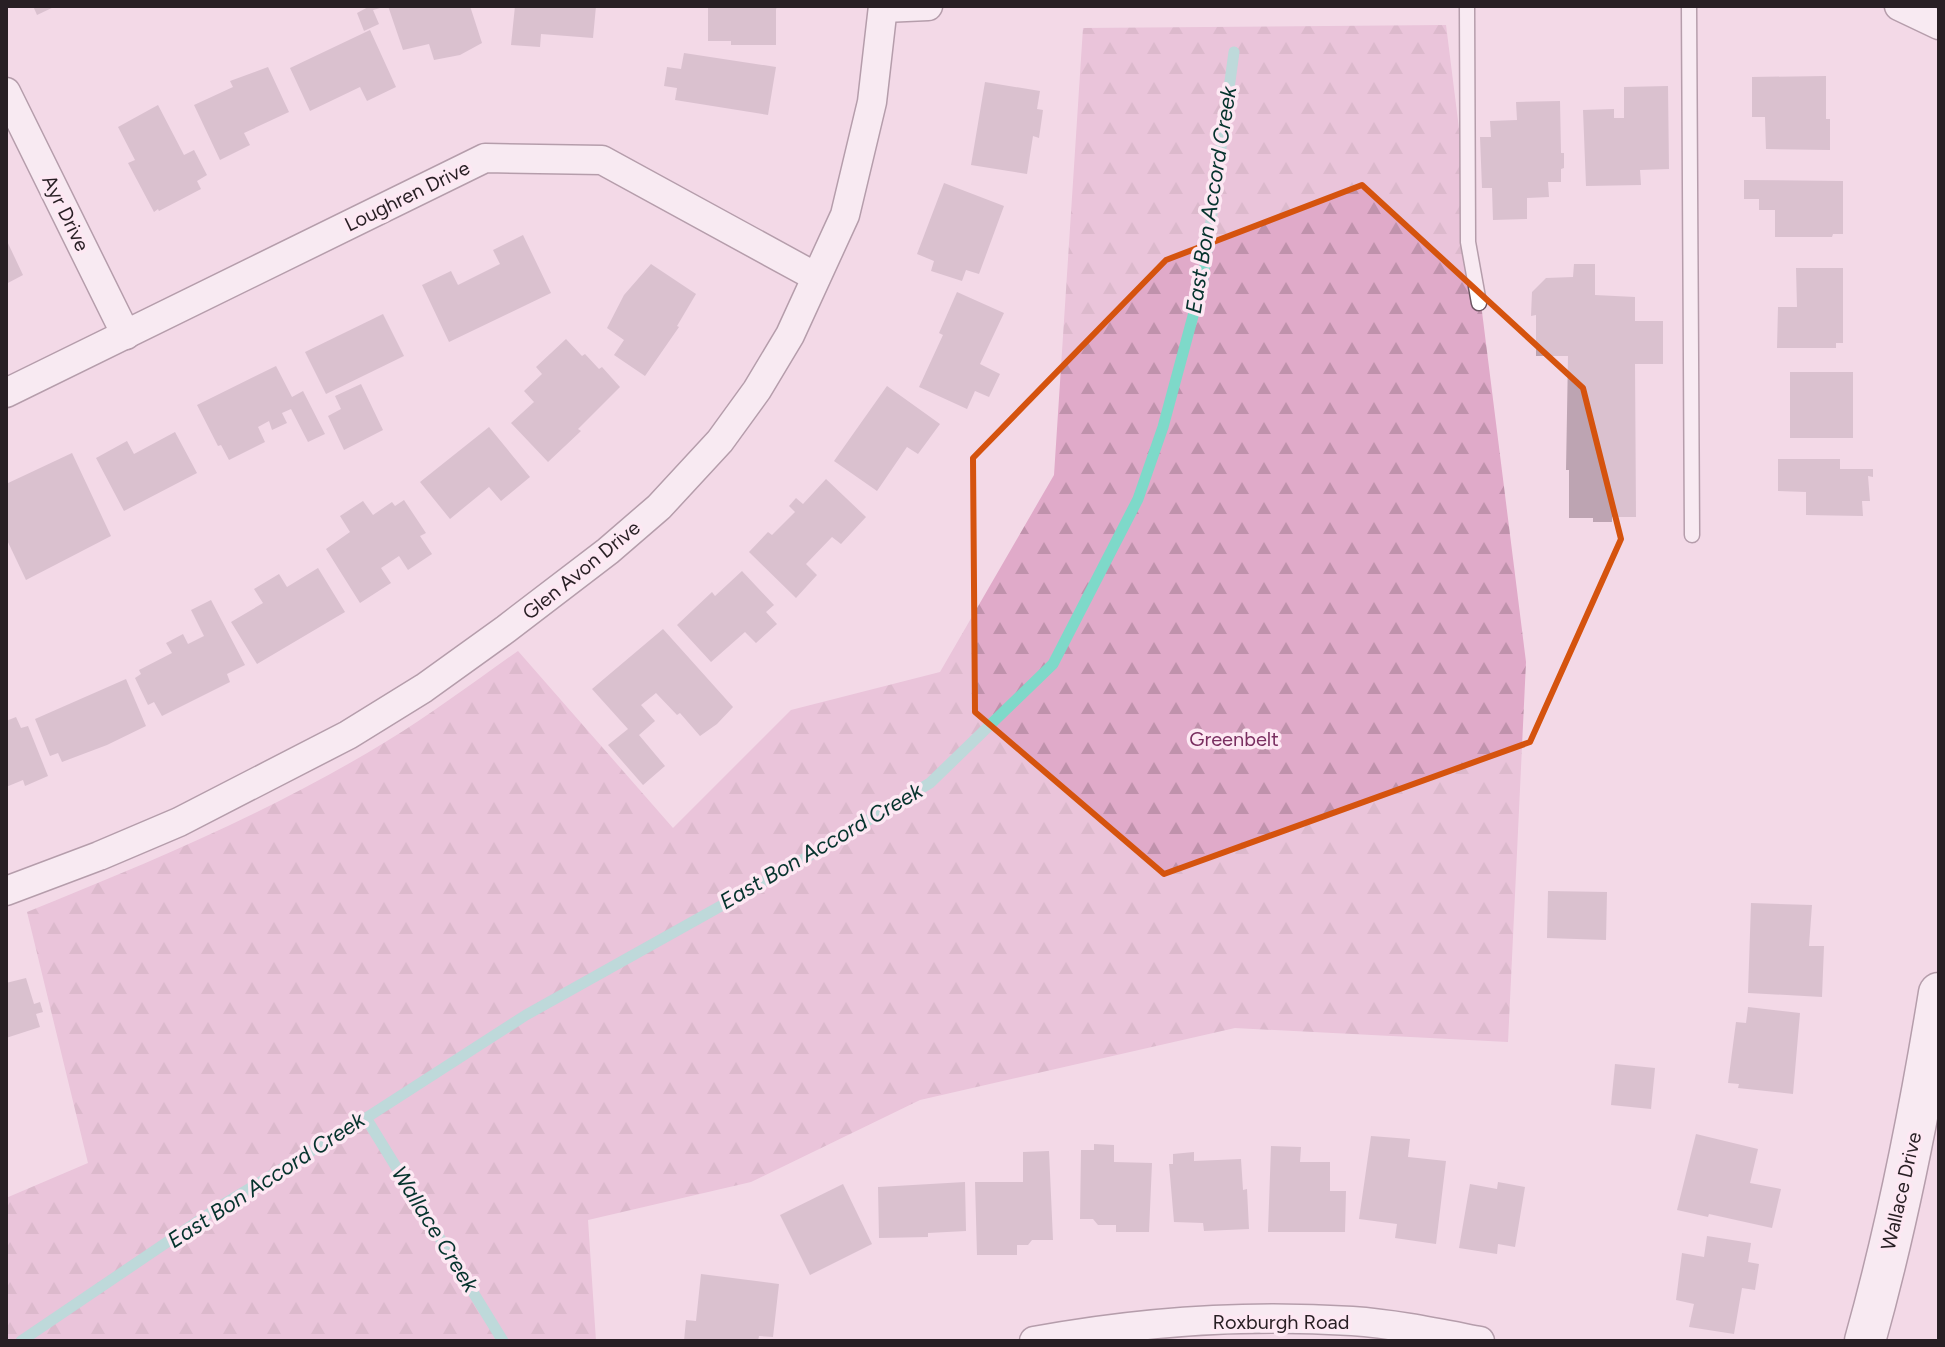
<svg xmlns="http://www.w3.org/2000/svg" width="1945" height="1347" font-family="Figtree,sans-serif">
  <defs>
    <pattern id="forest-firs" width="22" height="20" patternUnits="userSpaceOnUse" patternTransform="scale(2)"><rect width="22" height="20" fill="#e0aac9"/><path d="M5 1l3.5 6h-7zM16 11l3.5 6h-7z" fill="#c092ac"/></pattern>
  </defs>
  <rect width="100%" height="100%" fill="#f3d9e7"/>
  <!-- forest -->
  <path fill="url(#forest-firs)" d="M 1446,25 L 1526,662 L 1508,1042 L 1235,1028 L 920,1100 L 751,1182 L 588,1220 L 596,1341 L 6,1341 L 6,1198 L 88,1163 L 27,912 C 151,862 273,811 387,741 C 432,714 475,681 518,651 L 673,828 L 791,710 L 940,672 L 1054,475 L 1083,28 Z"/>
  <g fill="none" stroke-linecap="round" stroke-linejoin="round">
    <!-- stream -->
    <g stroke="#7ed9c9" stroke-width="11">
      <polyline points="366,1118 503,1341"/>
      <polyline points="21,1341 219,1207 366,1118 526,1015 787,869 930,783 1053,664 1138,499 1163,427 1203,279 1234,52"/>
    </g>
  </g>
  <!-- building -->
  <g fill="#bda4b2">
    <polygon points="33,6 56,6 37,15"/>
    <polygon points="370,6 384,7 373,10 379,24 364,31 357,13"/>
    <polygon points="388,6 470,6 482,43 460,55 434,60 429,44 403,50"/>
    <polygon points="515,6 596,6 593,38 541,34 540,47 511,45"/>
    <polygon points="708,6 778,6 776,9 776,45 731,45 731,41 708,41"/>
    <polygon points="370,30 396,87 367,101 360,87 310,111 290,68"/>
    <polygon points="684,53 776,67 768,115 675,100 677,88 664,86 667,67 681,69"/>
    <polygon points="268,67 289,112 244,133 250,145 220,160 194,105 233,87 230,81"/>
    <polygon points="1826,76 1826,119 1830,119 1830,150 1766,149 1765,117 1752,117 1752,77"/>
    <polygon points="985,82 1040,91 1037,109 1043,110 1039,138 1033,136 1027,174 971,165"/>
    <polygon points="1668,86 1669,169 1640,170 1641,185 1586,186 1583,110 1614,109 1614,118 1624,118 1624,87"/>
    <polygon points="1560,101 1561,153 1564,153 1564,168 1561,169 1561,182 1548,182 1549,197 1527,198 1527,219 1493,220 1492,188 1482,188 1480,137 1491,137 1490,121 1517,120 1516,102"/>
    <polygon points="158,105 184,155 194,150 207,175 197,181 201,189 159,211 158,209 154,212 128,163 135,160 118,127"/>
    <polygon points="1744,180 1843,181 1843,234 1833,234 1832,237 1775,237 1775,210 1759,210 1759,199 1744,199"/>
    <polygon points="944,183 1004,206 979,274 966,270 962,281 931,271 934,261 917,254"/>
    <polygon points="523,235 551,293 449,342 422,285 451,271 458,285 500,264 493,250"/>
    <polygon points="6,239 23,275 6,284"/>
    <polygon points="651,264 696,294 677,326 679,327 645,376 614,355 624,340 607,328 624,295"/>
    <polygon points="1574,264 1595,264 1595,295 1635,297 1635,321 1663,321 1663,364 1635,364 1636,517 1612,517 1612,522 1593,522 1593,518 1569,518 1569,470 1566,470 1568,356 1536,356 1536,315 1531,316 1532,292 1546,278 1573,277"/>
    <polygon points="1796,268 1843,268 1843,343 1836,343 1836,348 1777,348 1778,307 1797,307"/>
    <polygon points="957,292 1004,313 980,364 1000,374 989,397 975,391 967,409 919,387 943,335 939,333"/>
    <polygon points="383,314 404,356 326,394 305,352"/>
    <polygon points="566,339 582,356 585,354 599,369 602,367 620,387 578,429 581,431 548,462 511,423 534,402 524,391 542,374 536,367"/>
    <polygon points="276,366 292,397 303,391 325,434 308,442 291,409 282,413 287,423 272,430 269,421 258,427 265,442 229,460 221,445 218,446 197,405"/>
    <rect x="1790" y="372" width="63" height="66"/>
    <polygon points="361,384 383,430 344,450 328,416 341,409 335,396"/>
    <polygon points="887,386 940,424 918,454 907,447 877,491 834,461"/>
    <polygon points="489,427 530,477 501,501 489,487 450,519 420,482"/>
    <polygon points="175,432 197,473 124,511 96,458 127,441 134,454"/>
    <polygon points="72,453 111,536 26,580 6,538 6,484"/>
    <polygon points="1778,459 1840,459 1840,469 1873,469 1873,477 1868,476 1870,501 1862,501 1863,516 1806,515 1806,492 1778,491"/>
    <polygon points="826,479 866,517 841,544 832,537 806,564 817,575 796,598 749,552 768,532 772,535 795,512 789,506 796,498 803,504"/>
    <polygon points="404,500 426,533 420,536 432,554 408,570 399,556 381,568 391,583 360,603 326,549 350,532 340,516 363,501 373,515 392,502 395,506"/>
    <polygon points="318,568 345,612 257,664 231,622 263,603 254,589 279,574 287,587"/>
    <polygon points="742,571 774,605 766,612 777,624 756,643 745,632 711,662 677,625 712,592 715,596"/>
    <polygon points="211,600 245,665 227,674 230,682 162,716 154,702 148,705 135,678 141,674 139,670 172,653 166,643 183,634 188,644 204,636 191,610"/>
    <polygon points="663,629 733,707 717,724 700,736 680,713 677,715 656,693 641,705 655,721 639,735 665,766 643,785 608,745 628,729 592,689"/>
    <polygon points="126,679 146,726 107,745 62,762 58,753 50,756 35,719"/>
    <polygon points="16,717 21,728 28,726 48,776 25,786 23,780 6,787 6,721"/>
    <polygon points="1548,891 1607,892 1606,940 1547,938"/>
    <polygon points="1751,903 1812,905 1809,946 1824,946 1822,997 1748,993"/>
    <polygon points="26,978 34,1004 40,1002 43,1012 36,1014 40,1027 6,1038 6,983"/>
    <polygon points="1748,1007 1800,1013 1793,1094 1738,1088 1739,1084 1728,1083 1736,1022 1746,1023"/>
    <polygon points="1615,1064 1655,1068 1651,1109 1611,1105"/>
    <polygon points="1696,1134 1758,1149 1750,1183 1781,1189 1772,1228 1709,1214 1708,1217 1677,1210"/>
    <polygon points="1371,1136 1410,1139 1408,1157 1446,1161 1436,1244 1395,1238 1397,1224 1359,1219"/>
    <polygon points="1094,1144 1114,1145 1114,1162 1152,1163 1149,1232 1116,1232 1116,1225 1098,1225 1093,1219 1080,1219 1081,1150 1094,1150"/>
    <polygon points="1271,1146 1301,1147 1300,1162 1330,1162 1330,1191 1346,1191 1345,1232 1268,1232"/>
    <polygon points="1049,1151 1053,1240 1032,1240 1028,1245 1017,1245 1017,1255 977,1255 975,1182 1023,1182 1023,1152"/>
    <polygon points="1194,1152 1194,1161 1241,1159 1243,1190 1247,1189 1249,1229 1204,1231 1203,1223 1174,1222 1169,1164 1173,1164 1173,1154"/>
    <polygon points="965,1182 966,1231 928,1233 928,1237 879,1238 878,1187"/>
    <polygon points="1498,1182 1525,1187 1515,1247 1498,1244 1497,1254 1459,1248 1470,1184 1497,1189"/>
    <polygon points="843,1184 872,1244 810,1275 780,1215"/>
    <polygon points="1707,1236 1751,1243 1748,1262 1759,1264 1755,1290 1742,1288 1734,1334 1689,1327 1694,1304 1676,1300 1682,1253 1704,1257"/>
    <polygon points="701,1274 779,1284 773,1337 759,1336 758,1341 684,1341 686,1320 696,1321"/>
  </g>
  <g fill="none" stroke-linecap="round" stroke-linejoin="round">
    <defs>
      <g id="lane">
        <polyline points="1467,6 1468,242 1479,303"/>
        <polyline points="1689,6 1692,535"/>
      </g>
      <g id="street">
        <polyline points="1899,6 1939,25"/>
        <polyline points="884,8 928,6"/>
        <polyline points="6,92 126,335"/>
        <polyline points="6,393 485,158 602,160 816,277"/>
        <polyline points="6,891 99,856 179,822 348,735 424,688 506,629 608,551 659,507 720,441 757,390 790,335 845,215 872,102 883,6"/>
        <path d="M 1034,1341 C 1137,1322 1247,1314 1352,1321 C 1395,1324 1438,1333 1480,1341"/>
      </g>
      <path id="secondary" d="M 1865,1341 C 1897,1227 1920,1110 1939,993"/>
    </defs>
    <!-- lane casing -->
    <use href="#lane" stroke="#6c5663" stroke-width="17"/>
    <!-- street casing -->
    <use href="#street" stroke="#6c5663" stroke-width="31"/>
    <!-- secondary casing -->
    <use href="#secondary" stroke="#6c5663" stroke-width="43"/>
    <!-- lane -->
    <use href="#lane" stroke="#fff" stroke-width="14"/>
    <!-- street -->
    <use href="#street" stroke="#fff" stroke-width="28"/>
    <!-- secondary -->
    <use href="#secondary" stroke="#fff" stroke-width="40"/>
  </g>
  <!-- marked area -->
  <path d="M0 0H1945V1347H0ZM 1362,185 L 1583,388 L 1621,539 L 1530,742 L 1164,874 L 975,712 L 973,458 L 1166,260 Z" fill="#f3d9e7" fill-opacity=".55" fill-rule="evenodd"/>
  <path fill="none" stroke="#d5530e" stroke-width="6" stroke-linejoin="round" d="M 1362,185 L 1583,388 L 1621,539 L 1530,742 L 1164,874 L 975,712 L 973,458 L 1166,260 Z"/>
  <g text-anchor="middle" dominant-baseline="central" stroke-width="7" stroke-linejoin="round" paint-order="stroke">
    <!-- street labels -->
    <g font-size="20" fill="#281f24" stroke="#fde8f3">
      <text transform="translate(407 196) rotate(-26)">Loughren Drive</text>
      <text transform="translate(66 213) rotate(64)">Ayr Drive</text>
      <text transform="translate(581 570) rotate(-39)">Glen Avon Drive</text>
      <text transform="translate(1901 1191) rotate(-77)">Wallace Drive</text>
      <text x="1281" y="1322">Roxburgh Road</text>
    </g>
    <!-- park labels -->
    <g font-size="20" fill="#792e60" stroke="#fde8f3">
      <text x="1234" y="739">Greenbelt</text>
    </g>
    <!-- water labels -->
    <g font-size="22" font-style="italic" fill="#05332d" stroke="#fde8f3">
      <text transform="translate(1211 200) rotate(-81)">East Bon Accord Creek</text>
      <text transform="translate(821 846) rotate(-30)">East Bon Accord Creek</text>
      <text transform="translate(266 1180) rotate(-33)">East Bon Accord Creek</text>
      <text transform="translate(435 1229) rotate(58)">Wallace Creek</text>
    </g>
  </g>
  <!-- border -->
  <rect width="1945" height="1347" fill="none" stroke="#281f24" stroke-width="16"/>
</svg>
